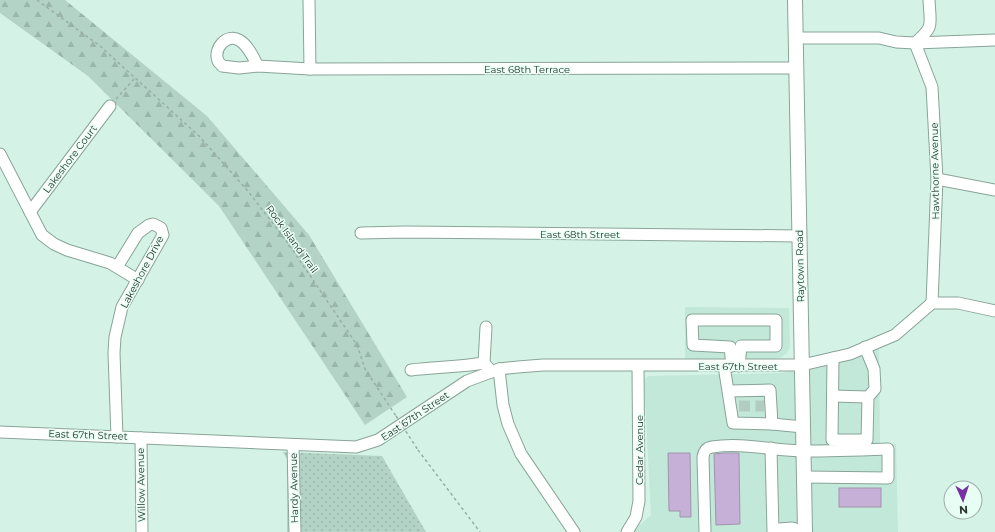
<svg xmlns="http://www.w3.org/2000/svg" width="995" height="532" font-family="Montserrat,sans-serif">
  <defs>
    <pattern id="grass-dots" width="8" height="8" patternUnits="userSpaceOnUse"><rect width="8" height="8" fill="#b3d3c7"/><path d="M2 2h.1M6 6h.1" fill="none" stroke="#9ab6ab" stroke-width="1.8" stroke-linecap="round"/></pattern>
    <pattern id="forest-firs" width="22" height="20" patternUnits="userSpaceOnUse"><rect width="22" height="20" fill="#b3d3c7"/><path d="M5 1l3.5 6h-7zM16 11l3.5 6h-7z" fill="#9ab6ab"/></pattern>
  </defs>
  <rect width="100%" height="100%" fill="#d5f2e7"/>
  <!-- built -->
  <g fill="#c2e8d9">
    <polygon points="685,307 789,308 790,346 789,349 786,354 780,358 775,359 685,361"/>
    <polygon points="879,348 880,444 896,444 898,532 632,532 651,515 644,380 646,378 649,376 781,373 818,368"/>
  </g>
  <!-- grass -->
  <polygon fill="url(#grass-dots)" points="283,452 382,456 426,532 287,532 287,459"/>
  <!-- forest -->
  <polygon fill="url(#forest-firs)" points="0,0 65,0 207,116 309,235 407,397 365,425 219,206 88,76 0,13"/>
  <!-- building -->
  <g fill="#c6b0d7" stroke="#a094aa">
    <polygon points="668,453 690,453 691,517 680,517 680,511 669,511"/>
    <polygon points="724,453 739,453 740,524 716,525 714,454"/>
    <rect x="839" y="488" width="42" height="19"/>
  </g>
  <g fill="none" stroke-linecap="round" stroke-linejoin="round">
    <!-- minor-tunnel -->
    <polyline stroke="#b3ccc3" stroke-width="11" stroke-dasharray="11 5.5" stroke-linecap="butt" points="739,406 764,406"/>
    <defs>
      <g id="minor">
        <polyline points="309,0 310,69"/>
        <path d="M 796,38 L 879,38 L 896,42 L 915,43 C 935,26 930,25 929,0"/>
        <path d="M 258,66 C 253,57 248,45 239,40 C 227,33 213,48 218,61 C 219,63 221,64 222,66 L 239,68 L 258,66 L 310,69 L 796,68"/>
        <polyline points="0,154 42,235 54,244 67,250 110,263 138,280"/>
        <polyline points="937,179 995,190"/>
        <polyline points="30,212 110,106"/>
        <polyline points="361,233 405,232 799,236"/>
        <polyline points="932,303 937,179 932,87 915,43 995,40"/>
        <polyline points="833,358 832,440 867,440 868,397 875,389 874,369 865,347"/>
        <polyline points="484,363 486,327"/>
        <polyline points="724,366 733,423 772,424 803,427"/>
        <polyline points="732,366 730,347 693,345 692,320 776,320 776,346 741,346 739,366"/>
        <polyline points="499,369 503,405 508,424 521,454 574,532"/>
        <path d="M 411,370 C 435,367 460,367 484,363 L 492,372"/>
        <polyline points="729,391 770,390 772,424"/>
        <polyline points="833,396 868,397"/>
        <polyline points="0,432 356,447 378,440 467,381 499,369 518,367 543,365 802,365 850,354 895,335 932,303 958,303 995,311"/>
        <polyline points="117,437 114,353 115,337 122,307 163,235 161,228 153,224 149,225 138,233 117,267"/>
        <polyline points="141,438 142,532"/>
        <polyline points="293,445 295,532"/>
        <polyline points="771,448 773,532"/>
        <polyline points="627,532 636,517 639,501 638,366"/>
        <path d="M 705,532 L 703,457 C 704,451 706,448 712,447 C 743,442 774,451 805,451 C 832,451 860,450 888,449 L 888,478 L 804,477"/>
        <polyline points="774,532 778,529 793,528 803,532"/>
      </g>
      <polyline id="major" points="795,0 805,532"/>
    </defs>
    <!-- minor casing -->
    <use href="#minor" stroke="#89a499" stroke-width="13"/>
    <!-- major casing -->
    <use href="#major" stroke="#89a499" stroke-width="16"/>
    <!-- path -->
    <g stroke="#98aea6" stroke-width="1.5" stroke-dasharray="3 3" stroke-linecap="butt">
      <polyline points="37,0 100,46 199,136 247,190 288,243 357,345 365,369 396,416"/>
      <polyline points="116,99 135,78"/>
      <polyline points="418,450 480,532"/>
    </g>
    <!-- minor -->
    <use href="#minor" stroke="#fff" stroke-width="11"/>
    <!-- major -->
    <use href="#major" stroke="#fff" stroke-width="14"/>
    <!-- path-bridge -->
    <polyline stroke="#98aea6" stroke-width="1.5" stroke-dasharray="3 3" stroke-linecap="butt" points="396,416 418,450"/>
  </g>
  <g text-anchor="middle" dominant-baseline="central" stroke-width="3" stroke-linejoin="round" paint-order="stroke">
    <!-- street labels -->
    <g font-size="10" fill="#2b3632" stroke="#e7fef5">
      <text x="527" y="69">East 68th Terrace</text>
      <text transform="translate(70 159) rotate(-53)">Lakeshore Court</text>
      <text transform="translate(935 171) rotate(-91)">Hawthorne Avenue</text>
      <text x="580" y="234">East 68th Street</text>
      <text transform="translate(292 239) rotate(54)">Rock Island Trail</text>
      <text transform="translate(800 266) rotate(-91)">Raytown Road</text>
      <text transform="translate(142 272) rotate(-62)">Lakeshore Drive</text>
      <text x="738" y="366">East 67th Street</text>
      <text transform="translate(415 416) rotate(-34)">East 67th Street</text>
      <text transform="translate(88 435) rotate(2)">East 67th Street</text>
      <text transform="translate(639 450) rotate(-90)">Cedar Avenue</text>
      <text transform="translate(141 485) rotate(-91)">Willow Avenue</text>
      <text transform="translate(294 488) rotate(-91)">Hardy Avenue</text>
    </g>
  </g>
  <!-- north arrow -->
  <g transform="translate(963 500) rotate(177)"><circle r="19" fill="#e7fef5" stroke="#9caea7"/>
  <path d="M0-3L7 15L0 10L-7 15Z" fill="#7930a2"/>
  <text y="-6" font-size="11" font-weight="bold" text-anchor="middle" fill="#2b3632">N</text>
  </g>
</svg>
